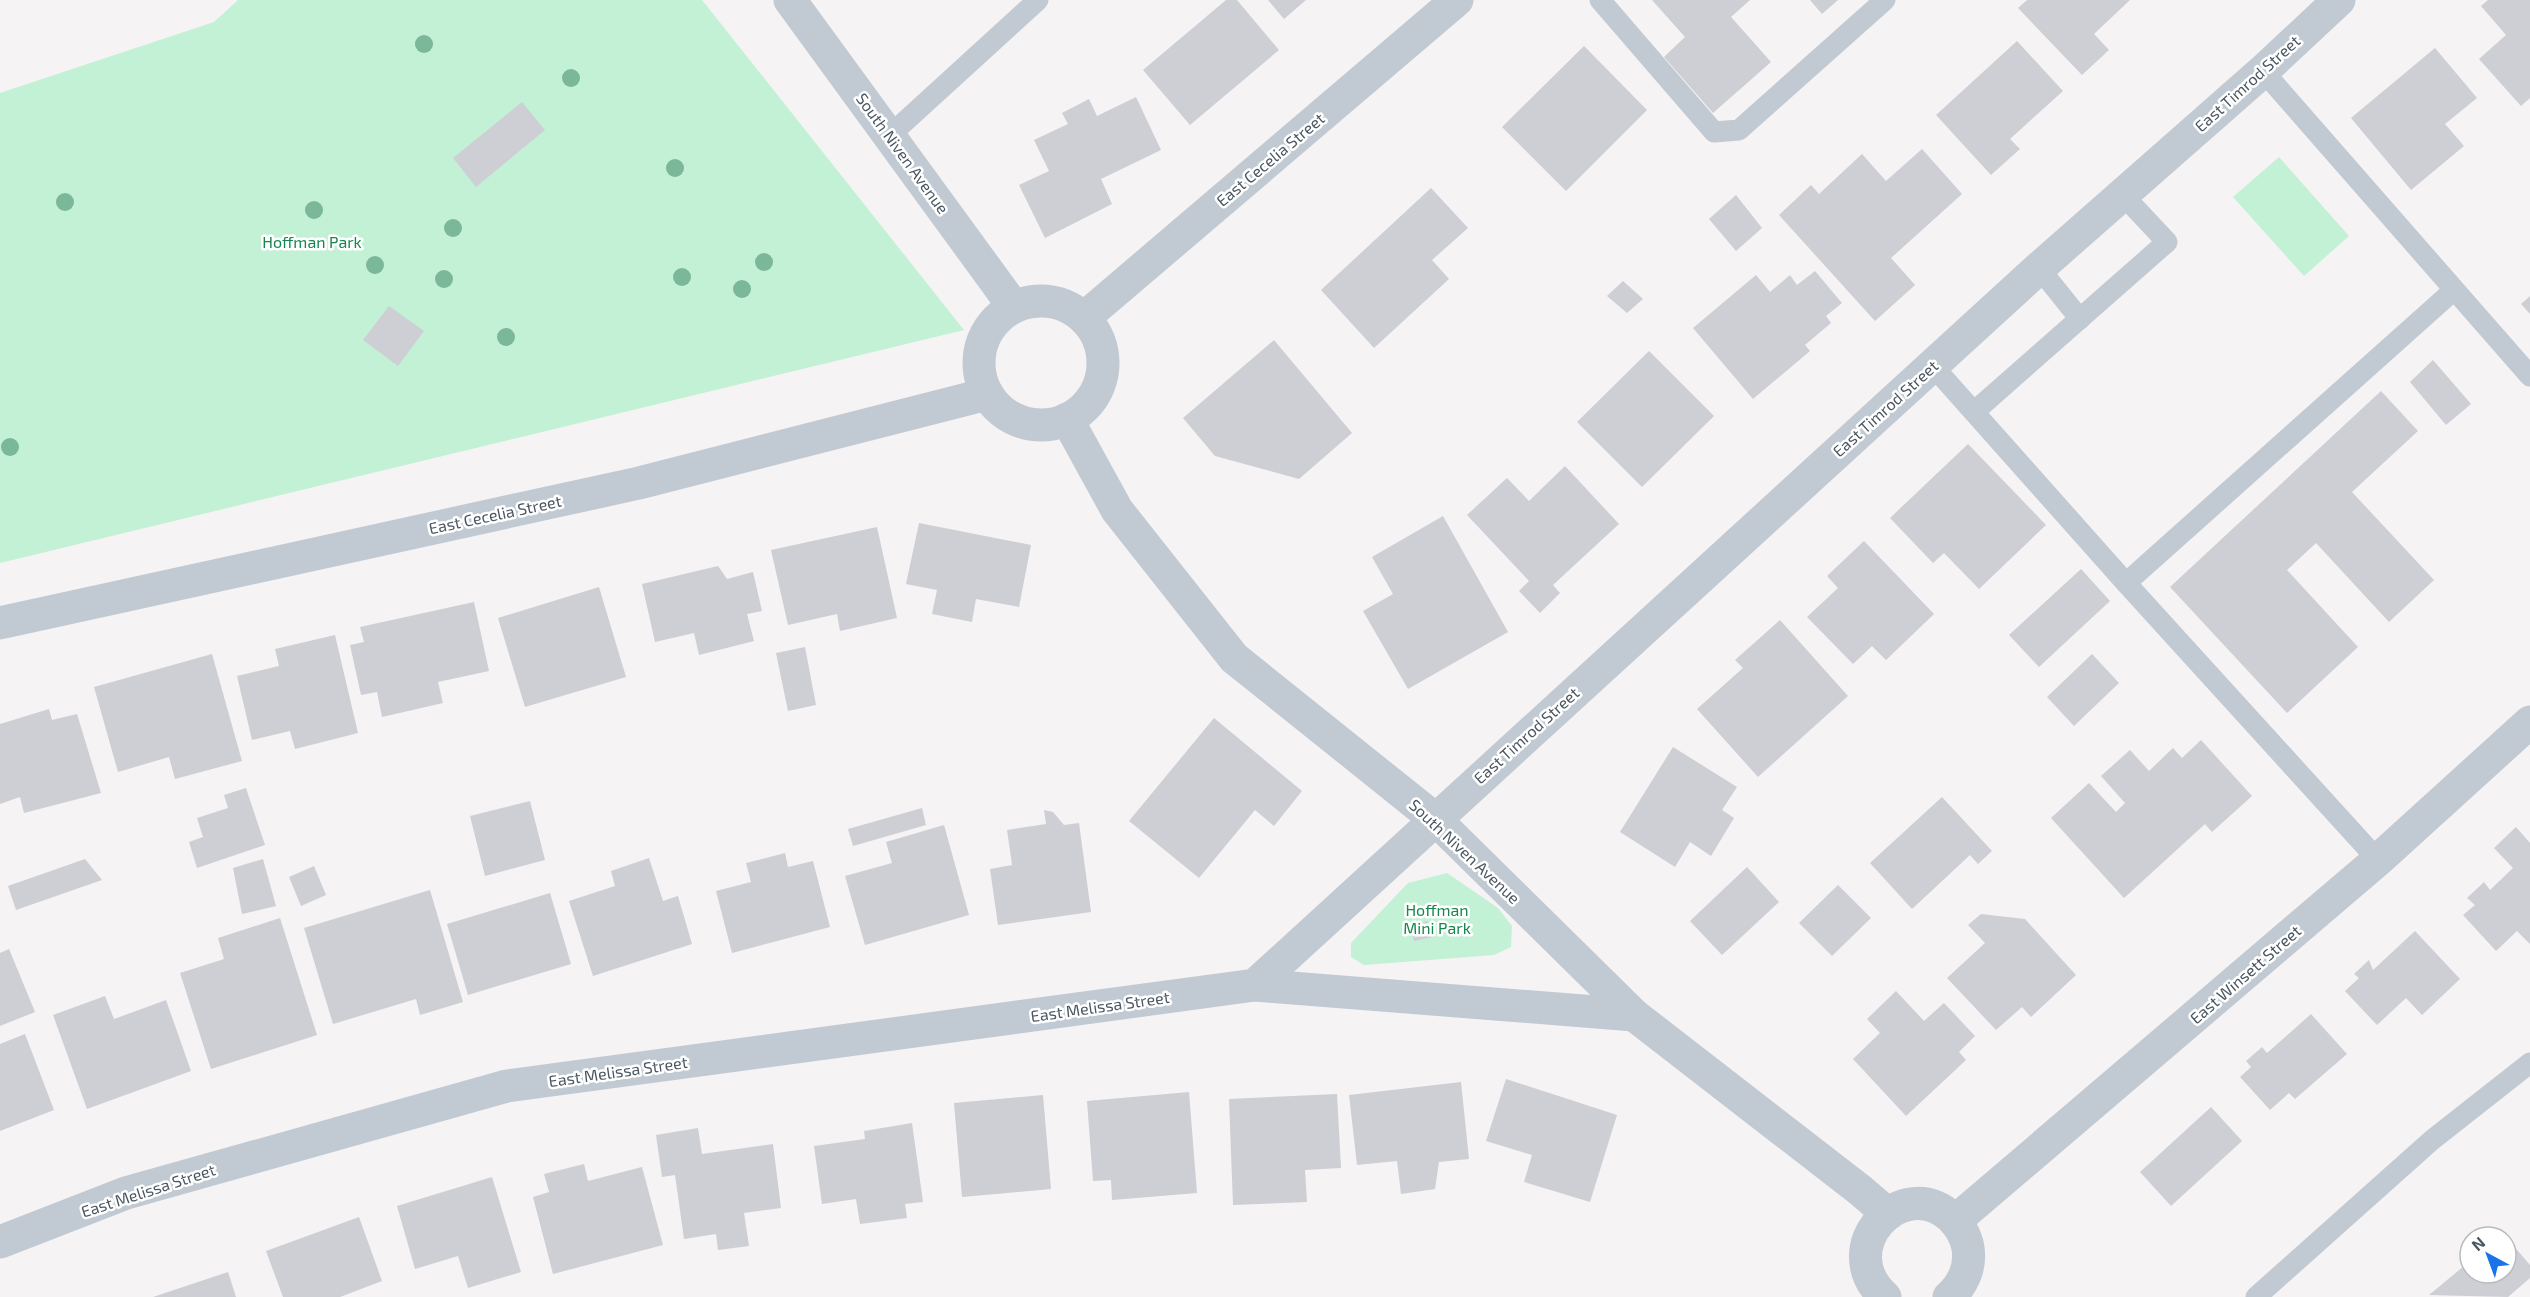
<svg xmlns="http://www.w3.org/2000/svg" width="2530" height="1297" font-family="'Exo 2',sans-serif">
  <rect width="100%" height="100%" fill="#f5f3f3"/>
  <!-- green -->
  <g fill="#c3f1d5">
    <polygon points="238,0 702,0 964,330 0,563 0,93 214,22"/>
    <polygon points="2279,157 2349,236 2304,276 2233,197"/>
    <polygon points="1447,873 1498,908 1512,926 1511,947 1494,955 1364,965 1351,957 1351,943 1408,883"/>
  </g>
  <!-- building -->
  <g fill="#cdcfd5">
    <polygon points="1226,0 1237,0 1279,50 1190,125 1143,70"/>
    <polygon points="1268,0 1306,0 1284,19"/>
    <polygon points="1652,0 1750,0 1731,17 1771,62 1713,113 1664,57 1685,37"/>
    <polygon points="1810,0 1838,0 1822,14"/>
    <polygon points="2027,0 2130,0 2094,34 2109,50 2082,75 2018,8"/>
    <polygon points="2488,0 2530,0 2530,98 2521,106 2479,59 2506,35 2481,6"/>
    <polygon points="2017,41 2063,91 2010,139 2020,149 1991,175 1936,115"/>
    <polygon points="1584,46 1647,110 1566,191 1502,127"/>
    <polygon points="2435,48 2477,98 2445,124 2464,146 2411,190 2351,118"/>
    <polygon points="1136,97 1161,150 1101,179 1112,204 1045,238 1019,185 1049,171 1034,140 1068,124 1062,113 1089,99 1097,116"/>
    <polygon points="522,102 545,130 476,187 453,158"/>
    <polygon points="1922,149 1962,194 1891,258 1915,285 1875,321 1779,215 1811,185 1819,194 1862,154 1886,181"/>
    <polygon points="1431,188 1468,228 1432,260 1449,279 1374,348 1321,290"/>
    <polygon points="1736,195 1762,228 1736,251 1709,219"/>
    <polygon points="1815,271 1842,303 1826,316 1831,323 1805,345 1810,351 1753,399 1693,328 1756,275 1770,292 1790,275 1797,285"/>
    <polygon points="1623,281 1643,299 1627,313 1607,296"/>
    <polygon points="2530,296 2530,314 2521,304"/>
    <polygon points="389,306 424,331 398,366 363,340"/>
    <polygon points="1274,340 1352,433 1299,479 1215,456 1183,418"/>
    <polygon points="1649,351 1714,416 1642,487 1577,422"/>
    <polygon points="2433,360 2471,404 2446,425 2410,382"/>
    <polygon points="2381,391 2418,431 2352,492 2434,580 2389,622 2316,543 2287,570 2358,647 2287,713 2170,587"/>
    <polygon points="1968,444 2046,525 1979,589 1944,553 1933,563 1890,518"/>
    <polygon points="1565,466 1619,524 1553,585 1560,593 1540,613 1519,591 1529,581 1467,515 1507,478 1529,501"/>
    <polygon points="1443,516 1508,632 1408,689 1363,611 1393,594 1372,557"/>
    <polygon points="919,523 1031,545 1019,607 976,599 972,622 932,614 937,590 906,584"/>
    <polygon points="877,527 897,618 840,631 837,614 788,625 771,550"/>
    <polygon points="1864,541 1934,614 1886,660 1872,646 1853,664 1807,617 1838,588 1827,576"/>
    <polygon points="718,566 727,579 753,572 762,611 747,614 754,641 699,655 694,633 655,642 642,584"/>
    <polygon points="2081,569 2110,601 2039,667 2009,635"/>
    <polygon points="599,587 626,677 525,707 498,618"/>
    <polygon points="474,602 489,671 438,682 443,703 382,717 377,692 361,695 350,645 364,642 360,627"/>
    <polygon points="1780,620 1848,696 1758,777 1697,709 1743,668 1735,660"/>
    <polygon points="335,635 358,733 295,749 290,731 252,740 237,676 279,666 275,649"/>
    <polygon points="805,647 816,705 788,711 776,653"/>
    <polygon points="212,654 242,761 175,779 169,757 118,772 94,687"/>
    <polygon points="2092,654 2119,683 2074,726 2047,697"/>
    <polygon points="49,709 52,720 77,714 101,793 24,813 20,797 0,804 0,724"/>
    <polygon points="1214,718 1302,791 1274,826 1255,810 1199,878 1129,821"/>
    <polygon points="2201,740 2252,796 2212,832 2205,824 2124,898 2051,818 2089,783 2116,812 2125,803 2101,776 2130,750 2149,771 2173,748 2182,758"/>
    <polygon points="1673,747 1737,787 1722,810 1734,818 1711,856 1690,842 1675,867 1620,832"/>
    <polygon points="246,788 265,845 197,868 189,842 203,837 197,818 228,808 224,795"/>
    <polygon points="1942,797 1992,851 1978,864 1970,855 1912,909 1870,863"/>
    <polygon points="530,801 545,860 485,876 470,816"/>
    <polygon points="922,808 926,825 853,846 848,829"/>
    <polygon points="1044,810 1053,812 1064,825 1079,823 1091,912 998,925 990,869 1012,865 1007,830 1046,824"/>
    <polygon points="944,825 969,915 865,945 845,876 892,863 886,842"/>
    <polygon points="2516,827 2530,843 2530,944 2517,931 2496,951 2463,915 2475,905 2467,898 2484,882 2490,890 2513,868 2494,848"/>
    <polygon points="785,853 788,867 813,861 830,927 732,953 716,891 751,882 746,863"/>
    <polygon points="649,858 663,901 678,896 692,944 593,976 569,901 615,886 611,871"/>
    <polygon points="85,859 102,880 16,910 8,886"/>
    <polygon points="263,859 276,906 242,914 233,868"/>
    <polygon points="314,866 326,895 301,906 289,877"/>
    <polygon points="1747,867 1779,902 1722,955 1690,921"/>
    <polygon points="1838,885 1871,918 1832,956 1799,923"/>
    <polygon points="430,890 463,1002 420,1015 416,999 333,1024 304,928"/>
    <polygon points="550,893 571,964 468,995 447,924"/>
    <polygon points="1981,914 2025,919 2076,975 2031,1017 2022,1007 1996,1030 1947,978 1985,943 1968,925"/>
    <polygon points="280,918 317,1035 211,1069 180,973 224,959 218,938"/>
    <polygon points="1427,921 1433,937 1414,941 1410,926"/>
    <polygon points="2415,931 2460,979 2422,1015 2406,998 2377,1025 2345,991 2359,978 2354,974 2369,960 2373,970"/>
    <polygon points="9,949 35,1012 0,1026 0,953"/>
    <polygon points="1896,991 1924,1021 1944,1003 1975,1036 1959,1052 1966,1060 1906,1116 1853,1059 1880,1033 1867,1019"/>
    <polygon points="105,996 114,1019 166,1000 191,1071 87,1109 53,1015"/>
    <polygon points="2311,1014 2347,1054 2295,1099 2289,1093 2270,1110 2240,1077 2251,1067 2246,1061 2262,1047 2267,1053"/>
    <polygon points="25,1034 54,1110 0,1131 0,1044"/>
    <polygon points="1506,1079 1617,1115 1590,1202 1524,1182 1532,1155 1486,1141"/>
    <polygon points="1461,1082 1469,1159 1439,1162 1435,1189 1401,1194 1397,1161 1357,1165 1349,1095"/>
    <polygon points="1189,1092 1197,1193 1112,1200 1111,1180 1093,1181 1087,1101"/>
    <polygon points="1337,1094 1341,1168 1305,1170 1307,1202 1233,1205 1229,1099"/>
    <polygon points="1043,1095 1051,1189 962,1197 954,1103"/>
    <polygon points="2211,1107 2242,1141 2171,1206 2140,1172"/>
    <polygon points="912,1123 923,1202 905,1204 907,1218 860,1224 856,1199 822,1204 814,1146 865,1139 864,1131"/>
    <polygon points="698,1128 702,1154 773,1144 781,1208 744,1213 749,1246 718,1250 716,1234 684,1239 675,1175 662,1177 656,1135"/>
    <polygon points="584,1164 588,1181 642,1167 663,1245 553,1274 533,1197 549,1192 544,1174"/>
    <polygon points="492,1177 521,1272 468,1288 458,1256 415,1269 397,1206"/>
    <polygon points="359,1217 382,1281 340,1297 283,1297 266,1251"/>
    <polygon points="2506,1237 2530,1265 2530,1278 2508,1297 2429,1295 2470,1261 2470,1273 2506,1273"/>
    <polygon points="228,1272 236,1297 153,1297"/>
  </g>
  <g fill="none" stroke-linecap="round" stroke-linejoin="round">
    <!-- service -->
    <g stroke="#c1cad2" stroke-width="21">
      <polyline points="1600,0 1714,132 1739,130 1885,0"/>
      <polyline points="2263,71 2530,376"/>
      <polyline points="889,136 1038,0"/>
      <polyline points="2039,268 2080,319"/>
      <polyline points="1932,365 2126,583 2378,860"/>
      <polyline points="1975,411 2167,242 2122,194"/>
      <polyline points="2126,583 2454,290"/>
      <polyline points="2256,1297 2432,1140 2530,1063"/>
    </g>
    <!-- minor -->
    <g stroke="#c1cad2" stroke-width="33">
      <polyline points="790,0 1014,307"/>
      <circle cx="1041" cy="363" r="62"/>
      <polyline points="1084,318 1457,0"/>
      <polyline points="1067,419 1117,510 1234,658 1435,819 1634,1015 1860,1190 1888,1214"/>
      <polyline points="0,623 639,483 987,394"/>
      <polyline points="1255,985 1634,1015"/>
      <polyline points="1955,1221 2378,860 2530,722"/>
      <polyline points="0,1242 126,1193 507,1086 1255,985 2039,268 2263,71 2339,0"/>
      <path d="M 1885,1297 C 1831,1249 1901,1172 1951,1217 C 1960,1226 1966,1236 1968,1248 C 1971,1267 1963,1285 1949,1297"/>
    </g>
  </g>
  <!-- trees -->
  <g fill="#7bb799">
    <circle cx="424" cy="44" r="9"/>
    <circle cx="571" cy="78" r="9"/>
    <circle cx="675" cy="168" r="9"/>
    <circle cx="65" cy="202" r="9"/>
    <circle cx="314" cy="210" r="9"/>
    <circle cx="453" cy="228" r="9"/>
    <circle cx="764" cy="262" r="9"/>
    <circle cx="375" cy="265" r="9"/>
    <circle cx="682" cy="277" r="9"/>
    <circle cx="444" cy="279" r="9"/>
    <circle cx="742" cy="289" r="9"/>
    <circle cx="506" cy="337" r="9"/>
    <circle cx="10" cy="447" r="9"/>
  </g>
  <g text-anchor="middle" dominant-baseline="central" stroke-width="5" stroke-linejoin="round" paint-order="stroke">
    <!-- street labels -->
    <g font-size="16" fill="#4a5661" stroke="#fff">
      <text transform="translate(2247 83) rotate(-42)">East Timrod Street</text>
      <text transform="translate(903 153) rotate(54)">South Niven Avenue</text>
      <text transform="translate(1270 159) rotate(-40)">East Cecelia Street</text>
      <text transform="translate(1885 408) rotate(-42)">East Timrod Street</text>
      <text transform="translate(495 514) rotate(-12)">East Cecelia Street</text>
      <text transform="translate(1526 735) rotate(-42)">East Timrod Street</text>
      <text transform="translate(1465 851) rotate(43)">South Niven Avenue</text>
      <text transform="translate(2245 974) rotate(-41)">East Winsett Street</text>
      <text transform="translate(1100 1006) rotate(-8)">East Melissa Street</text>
      <text transform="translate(618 1071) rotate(-8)">East Melissa Street</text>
      <text transform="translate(148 1190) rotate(-18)">East Melissa Street</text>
    </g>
    <!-- park labels -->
    <g font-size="16" fill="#17864f" stroke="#fff">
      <text x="312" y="241">Hoffman Park</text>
      <text x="1437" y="909">Hoffman<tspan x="1437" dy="18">Mini Park</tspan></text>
    </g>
  </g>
  <!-- north arrow -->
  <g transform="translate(2488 1255) rotate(319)"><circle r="28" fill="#ffffff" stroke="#b7bbc0" stroke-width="1.5"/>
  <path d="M0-4.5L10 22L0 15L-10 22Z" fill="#1a73e8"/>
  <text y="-9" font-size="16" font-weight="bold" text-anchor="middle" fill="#4a5661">N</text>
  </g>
</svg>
